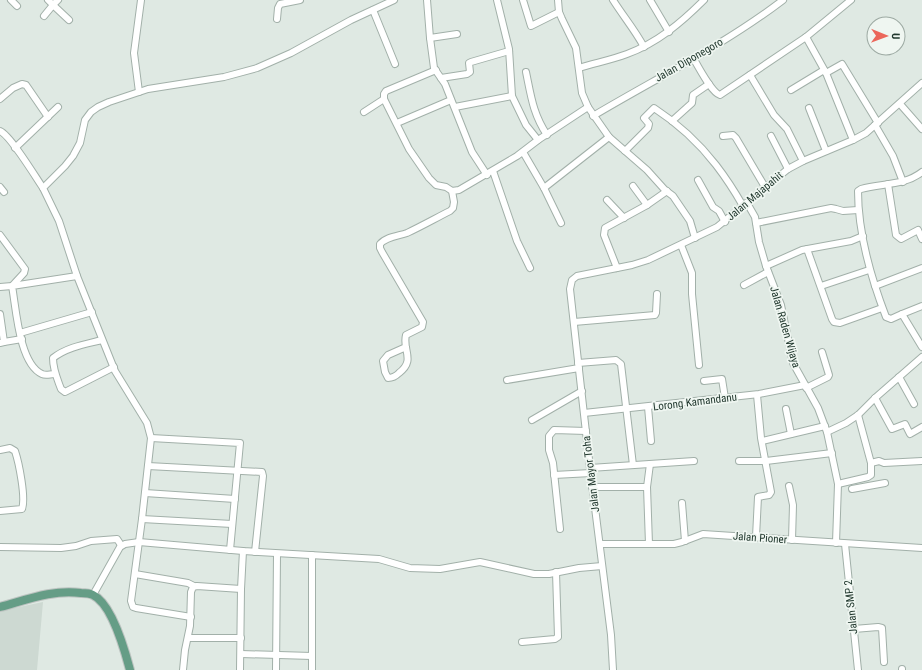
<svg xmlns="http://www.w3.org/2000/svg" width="922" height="670" font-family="'Roboto Condensed',sans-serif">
  <rect width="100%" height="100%" fill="#dfe9e3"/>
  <!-- built -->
  <polygon fill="#cdd9d2" points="43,602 37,670 0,670 0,611"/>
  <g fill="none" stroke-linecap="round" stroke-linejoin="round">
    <defs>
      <g id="minor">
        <polyline points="11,0 17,6"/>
        <polyline points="48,0 53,5 58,0"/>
        <polyline points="427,0 430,38 434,68 445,84 472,152 487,175"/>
        <polyline points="497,0 509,49 512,96 526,125 538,140"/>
        <polyline points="523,0 531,26 559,12"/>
        <polyline points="558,0 559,12 562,19 576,48 582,93 588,107 609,137 647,170 665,190 673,196 690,221 695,238"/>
        <path d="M 613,0 C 623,16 635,30 644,47"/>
        <polyline points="650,0 669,32"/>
        <polyline points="373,10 395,64"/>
        <polyline points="44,16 53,5 69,20"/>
        <polyline points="277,19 278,8 280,4 300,0"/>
        <polyline points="806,37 826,73 853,140"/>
        <polyline points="430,38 457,34"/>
        <path d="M 693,58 C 699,67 711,92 720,95 L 806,37 L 851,0"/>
        <path d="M 579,68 C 595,63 611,60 627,54 C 657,43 681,23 704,0"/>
        <path d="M 526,72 C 531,96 533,114 547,135"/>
        <polyline points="826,73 842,64 878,123"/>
        <polyline points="750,75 774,115 787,129 803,161"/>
        <polyline points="441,78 467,74 470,72 469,63 471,62 509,51"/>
        <polyline points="791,90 824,70"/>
        <polyline points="139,92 134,53 141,0"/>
        <polyline points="0,99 13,88 22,84 26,85 48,117"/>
        <polyline points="900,104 922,129"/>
        <polyline points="455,107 512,96"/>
        <polyline points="809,108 826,151"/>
        <polyline points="364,112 384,99"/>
        <path d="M 593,116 C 657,78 724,45 783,0"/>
        <polyline points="672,121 692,103 693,95 709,84"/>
        <polyline points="397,123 451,100"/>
        <polyline points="875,125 893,156 903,182"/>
        <path d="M 0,131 C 10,135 35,176 43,188"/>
        <polyline points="723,136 733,135 736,138 765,187"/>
        <polyline points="771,136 788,169"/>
        <polyline points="15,148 58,107"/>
        <path d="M 625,151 L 648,128 L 649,124 L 644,118 L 654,108 C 677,123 699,143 716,165 C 726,178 735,192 743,206"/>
        <polyline points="523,152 544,188 609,137"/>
        <polyline points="493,171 517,241 530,268"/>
        <path d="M 922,172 C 904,186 882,183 861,189 L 858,191 C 858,234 871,278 886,317 L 891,319 L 902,314 L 922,347"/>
        <polyline points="698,180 713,207 719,211 725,222"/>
        <polyline points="888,184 896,235 901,239 918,230 922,239"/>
        <polyline points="633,186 647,205"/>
        <polyline points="0,187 4,192"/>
        <polyline points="544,188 561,223"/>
        <polyline points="452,191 459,190 517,156 538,140 588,107"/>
        <polyline points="607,200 624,218"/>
        <polyline points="747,203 755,217 759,242 766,266 781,305 793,363 818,408 827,432 838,484 836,543"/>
        <polyline points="756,223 831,208 836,209 843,211 858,210"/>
        <polyline points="0,235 25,269 24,273 12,286 0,287"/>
        <polyline points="681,245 692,273 692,294 699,365"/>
        <polyline points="807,249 832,319 834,322 840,323 882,308"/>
        <polyline points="766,266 802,250 851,241 863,236"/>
        <polyline points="617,268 604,235 605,228 647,205 667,191"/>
        <polyline points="744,285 768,272"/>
        <polyline points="821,286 869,270"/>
        <polyline points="875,286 922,268"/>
        <polyline points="0,314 4,342 0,343"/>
        <polyline points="902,314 922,306"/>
        <polyline points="574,322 655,315 656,313 657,294"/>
        <polyline points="20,333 92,312"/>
        <path d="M 102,340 C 86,344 67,347 53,358 C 53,370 57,378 61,389 L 65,392 L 114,367"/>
        <polyline points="4,342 22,339"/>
        <path d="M 406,347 L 388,355 L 383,361 L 385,372 L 388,378 C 393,378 396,376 399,373 C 416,360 402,350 406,335 L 422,327 L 423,322 L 382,252 L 380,248 L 380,244 C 386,237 398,236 407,233 C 422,226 436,218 450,211 L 453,208 L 454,202 L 452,191 L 446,187 L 436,185 L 429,178 L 409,149 L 384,99 L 384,94 L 386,91 L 436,70"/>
        <polyline points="578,363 616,360 621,364 633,465"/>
        <path d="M 54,374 C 50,374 46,376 42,374 C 19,364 16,307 12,286 L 77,276"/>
        <polyline points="899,377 914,404"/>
        <polyline points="507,380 579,368"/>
        <polyline points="704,381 722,379 725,398"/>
        <polyline points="806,388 828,377 829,375 822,352"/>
        <polyline points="875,398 892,429 905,424 910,434 922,427"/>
        <polyline points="648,407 651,441"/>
        <polyline points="786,409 791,434"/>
        <polyline points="584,413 759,394 805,385"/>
        <polyline points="532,420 582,391"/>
        <polyline points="827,432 846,423 858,415 875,398 922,357"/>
        <polyline points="151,438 240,443 230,550"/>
        <polyline points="762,441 825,426"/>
        <path d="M 0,450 L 10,448 L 15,451 C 19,463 26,498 22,509 L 0,511"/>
        <polyline points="739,461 766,461 832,453"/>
        <polyline points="871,463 879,461 884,463 922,461"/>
        <polyline points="148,466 262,472 263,476 255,552"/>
        <polyline points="590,468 694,461"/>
        <polyline points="554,475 591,473"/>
        <polyline points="838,484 868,477 871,475 871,463 858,415"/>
        <polyline points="789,486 793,505 792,540"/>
        <polyline points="592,487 647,487"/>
        <polyline points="852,489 885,483"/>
        <polyline points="145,493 235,499"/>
        <polyline points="682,503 685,541"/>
        <polyline points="142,519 232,524"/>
        <polyline points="560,529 553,463 549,450 549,436 554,430 586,431"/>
        <polyline points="756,537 758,497 769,495 771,492 761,438 757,395"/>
        <polyline points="600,544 674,544 682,542 703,534 922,548"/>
        <polyline points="649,544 647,487 650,464"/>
        <polyline points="845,544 858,670"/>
        <polyline points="0,547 61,548 76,546 91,541 117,539 121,545"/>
        <polyline points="312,555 312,670"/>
        <polyline points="135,574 188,583 194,586"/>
        <polyline points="93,595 120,547 125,544 139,542 243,551 379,559 410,568 440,569 480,562 534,574 549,574 579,568 602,566"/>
        <polyline points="191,617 136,608 133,607 131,601 142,519 151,438 147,423 115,371 77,276 59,221 43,188 65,166 73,156 80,143 85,120 91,112 98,107 109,102 148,89 224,77 257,68 291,53 351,20 394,0"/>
        <polyline points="854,629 878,627 882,628 884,662"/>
        <polyline points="188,638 241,638"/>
        <polyline points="522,642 555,639 558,637 556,572"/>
        <polyline points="241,654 312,656"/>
        <polyline points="902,669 902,670"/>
        <polyline points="183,670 185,650 190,626 191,592 193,587 197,586 241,589"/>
        <polyline points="240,670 241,589 243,551"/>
        <polyline points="276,670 277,554"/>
        <polyline points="613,670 611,635 590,468 576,343 570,289 572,280 577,276 632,265 648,260 717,227 788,169 803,161 853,140 866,133 922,83"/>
      </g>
      <path id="major" d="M 0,607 C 26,600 53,589 81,593 C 84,593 89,593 93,595 C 112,604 125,651 130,670"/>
    </defs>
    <!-- minor casing -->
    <use href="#minor" stroke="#a2b0a9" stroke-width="8"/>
    <!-- major casing -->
    <use href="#major" stroke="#bcc3c0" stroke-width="10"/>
    <!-- minor -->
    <use href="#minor" stroke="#fff" stroke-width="6"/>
    <!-- major -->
    <use href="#major" stroke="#659d86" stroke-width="8"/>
  </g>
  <g text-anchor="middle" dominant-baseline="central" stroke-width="3.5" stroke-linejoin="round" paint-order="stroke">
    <!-- street labels -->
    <g font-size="11" fill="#21382e" stroke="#eff6f1">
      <text transform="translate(689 60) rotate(-30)">Jalan Diponegoro</text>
      <text transform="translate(755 196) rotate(-40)">Jalan Majapahit</text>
      <text transform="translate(785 327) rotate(74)">Jalan Raden Wijaya</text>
      <text transform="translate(695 402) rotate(-7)">Lorong Kamandanu</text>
      <text transform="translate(591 474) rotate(-97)">Jalan Mayor Toha</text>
      <text transform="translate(760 538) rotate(4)">Jalan Pioner</text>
      <text transform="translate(851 607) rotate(-96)">Jalan SMP 2</text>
    </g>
  </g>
  <!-- north arrow -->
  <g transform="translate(886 36) rotate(91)"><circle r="19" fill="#eff6f1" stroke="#9daaa3"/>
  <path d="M0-3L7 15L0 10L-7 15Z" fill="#eb675b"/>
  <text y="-6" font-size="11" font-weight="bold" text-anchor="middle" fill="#21382e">U</text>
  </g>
</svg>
